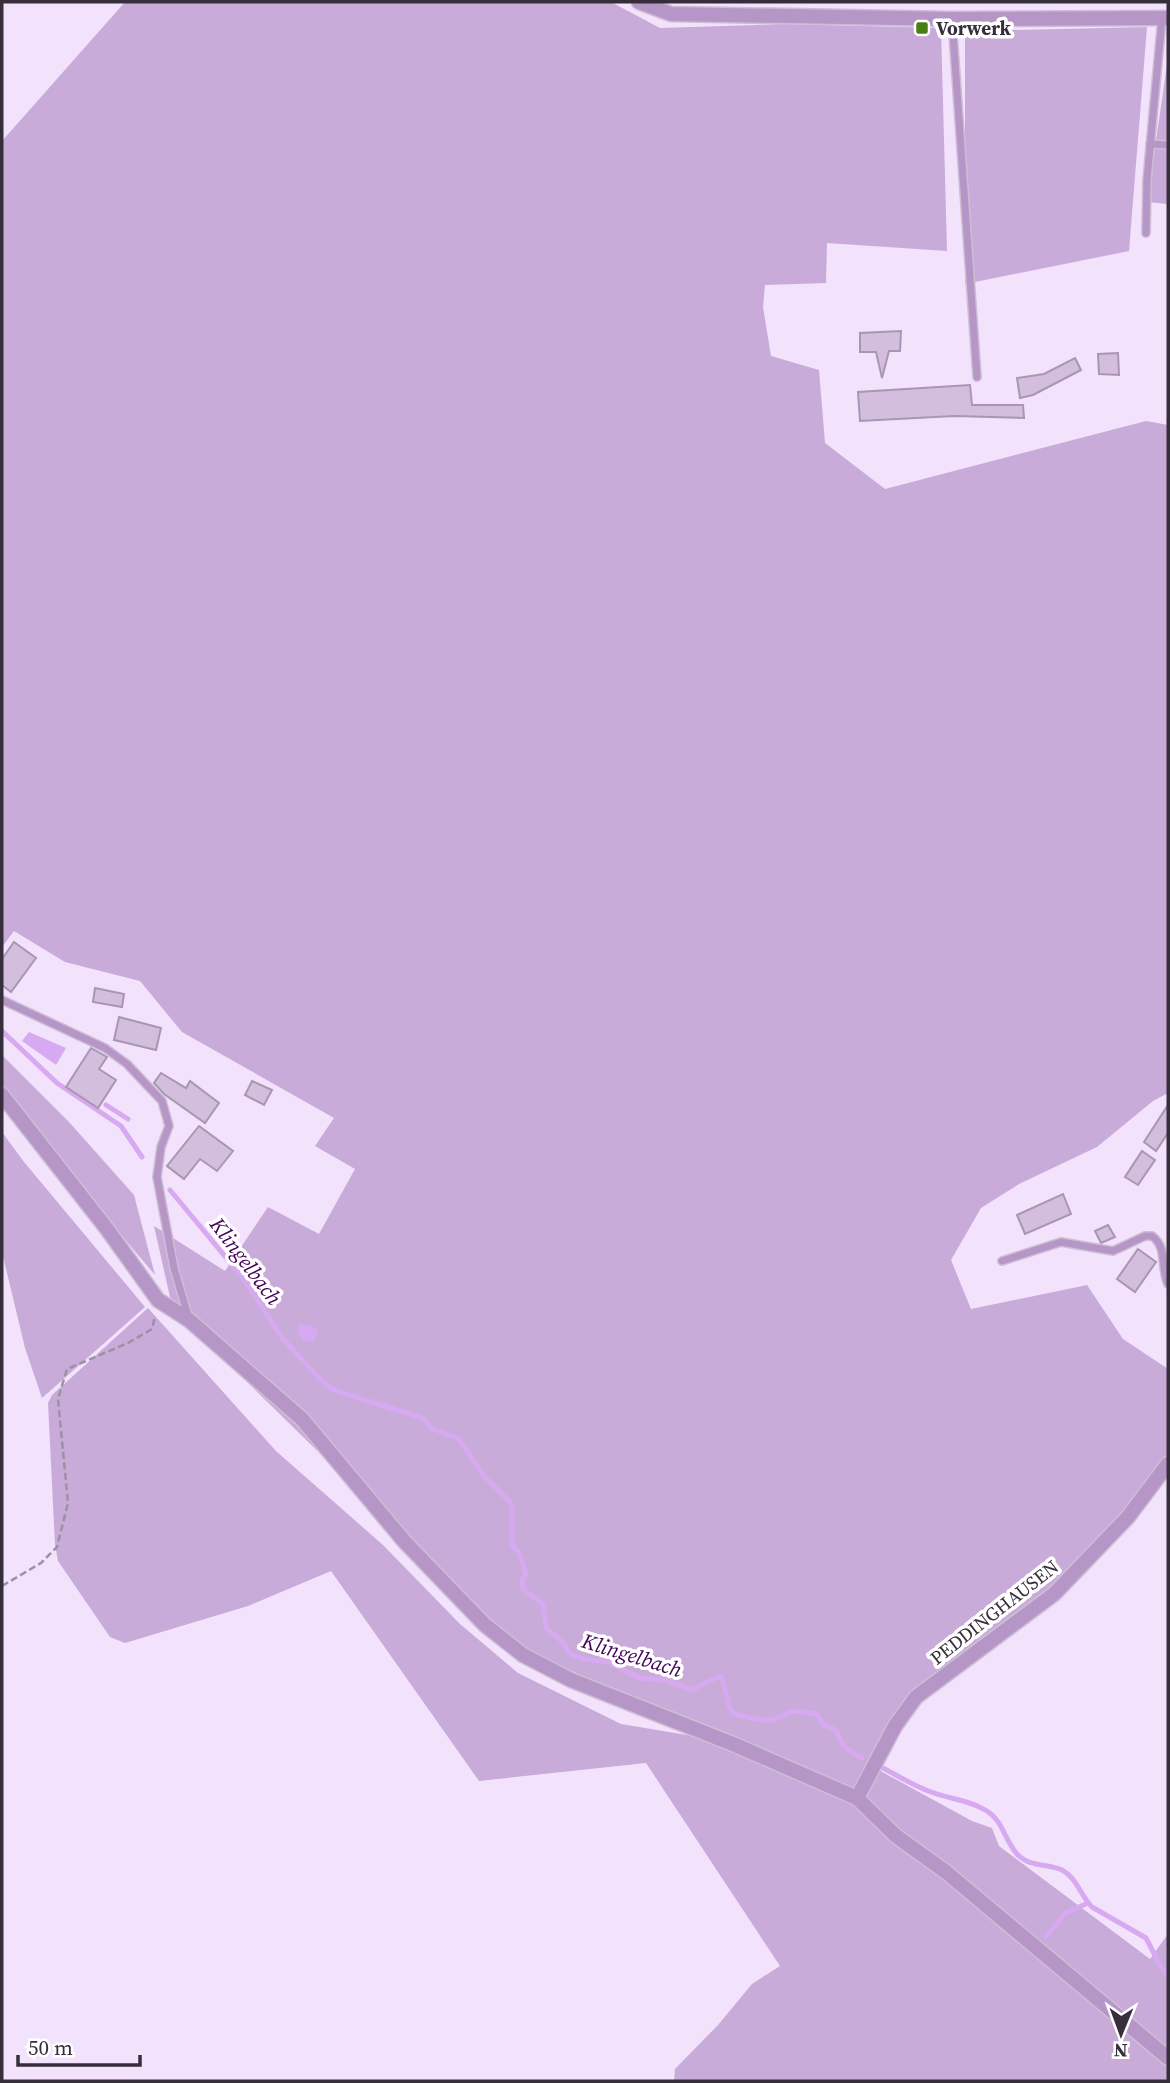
<svg xmlns="http://www.w3.org/2000/svg" width="1170" height="2083" font-family="'Source Serif 4',serif">
  <rect width="100%" height="100%" fill="#f3e2fc"/>
  <!-- green -->
  <g fill="#c8abd8">
    <polygon points="125,2 611,2 660,28 785,24 941,28 947,251 827,243 826,283 765,285 763,307 771,356 819,370 825,443 885,489 1146,421 1168,425 1168,1093 1153,1101 1097,1147 1019,1184 981,1208 951,1260 971,1309 1087,1285 1123,1339 1168,1369 1168,1464 1054,1594 916,1697 875,1768 972,1821 992,1828 999,1846 1150,1959 1168,1934 1168,2081 674,2081 675,2069 718,2025 752,1984 780,1966 646,1763 479,1781 331,1571 248,1606 125,1643 110,1637 58,1561 55,1545 48,1403 52,1395 148,1308 276,1451 383,1545 460,1624 518,1673 621,1724 729,1742 527,1651 502,1632 239,1374 170,1297 154,1226 225,1271 268,1207 319,1234 355,1169 315,1146 334,1118 182,1032 140,981 65,962 14,931 2,947 2,141"/>
    <polygon points="1147,27 1129,251 965,284 965,31"/>
    <polygon points="1168,58 1168,204 1147,202"/>
    <polygon points="2,1055 69,1122 134,1195 155,1275 44,1144 2,1089"/>
    <polygon points="2,1132 24,1162 145,1307 42,1398 25,1348 2,1252"/>
  </g>
  <!-- water -->
  <g fill="#d7a9f0">
    <polygon points="29,1032 66,1048 56,1065 22,1041"/>
    <polygon points="303,1324 313,1326 318,1332 314,1341 304,1341 298,1334 298,1325"/>
  </g>
  <g fill="none" stroke-linecap="round" stroke-linejoin="round">
    <!-- stream -->
    <g stroke="#d7a9f0" stroke-width="5">
      <polyline points="2,1031 57,1083 121,1126 142,1157"/>
      <polyline points="106,1105 128,1119"/>
      <path d="M 170,1190 L 243,1278 L 282,1338 L 318,1377 L 332,1389 L 343,1393 L 422,1418 L 433,1429 L 458,1438 L 484,1476 L 510,1502 L 512,1508 L 512,1544 L 520,1555 L 526,1574 L 522,1581 L 523,1589 L 543,1604 L 546,1628 L 563,1642 L 570,1654 L 584,1659 L 609,1662 L 639,1678 L 666,1680 L 691,1690 L 718,1677 L 722,1677 L 729,1706 L 734,1714 L 759,1720 L 771,1720 L 794,1711 L 817,1714 L 824,1725 L 836,1730 C 841,1746 847,1750 862,1758"/>
      <path d="M 883,1768 C 898,1776 914,1786 931,1792 C 949,1799 970,1800 987,1811 C 1003,1821 1005,1841 1017,1854 C 1030,1868 1048,1863 1062,1870 C 1077,1878 1080,1895 1092,1907 L 1146,1938 L 1161,1967 L 1168,1976"/>
      <polyline points="1046,1937 1065,1913 1088,1903"/>
    </g>
  </g>
  <!-- building -->
  <g fill="#d3bede" stroke="#a995b4" stroke-width="2">
    <polygon points="901,331 900,351 889,351 882,378 876,352 860,352 860,333"/>
    <polygon points="1118,353 1119,375 1099,374 1098,354"/>
    <polygon points="1075,358 1081,370 1033,395 1020,398 1017,378 1044,374"/>
    <polygon points="970,385 972,405 1023,405 1024,418 954,416 860,421 858,392"/>
    <polygon points="14,942 36,958 11,992 2,985 2,959"/>
    <polygon points="95,988 124,994 122,1007 93,1002"/>
    <polygon points="119,1017 161,1028 156,1050 114,1040"/>
    <polygon points="91,1048 107,1057 99,1069 116,1080 98,1108 66,1087"/>
    <polygon points="161,1073 186,1088 190,1081 219,1103 205,1123 164,1094 154,1083"/>
    <polygon points="252,1081 272,1090 264,1105 245,1095"/>
    <polygon points="1168,1105 1168,1133 1156,1151 1144,1142"/>
    <polygon points="199,1126 233,1151 217,1171 200,1159 184,1179 167,1166"/>
    <polygon points="1142,1151 1155,1160 1138,1185 1125,1177"/>
    <polygon points="1063,1194 1071,1214 1025,1234 1017,1215"/>
    <polygon points="1108,1225 1115,1237 1101,1243 1095,1231"/>
    <polygon points="1138,1249 1156,1262 1135,1292 1117,1279"/>
  </g>
  <g fill="none" stroke-linecap="round" stroke-linejoin="round">
    <defs>
      <g id="lane">
        <polyline points="952,19 977,377"/>
        <polyline points="1150,144 1168,145"/>
        <polyline points="1146,233 1147,180 1162,18"/>
        <polyline points="2,1000 105,1048 127,1064 162,1101 169,1126 161,1147 157,1177 174,1268 189,1319"/>
        <path d="M 1002,1261 L 1061,1242 L 1113,1251 L 1145,1236 L 1152,1236 C 1168,1248 1160,1267 1168,1284"/>
      </g>
      <g id="street">
        <polyline points="639,2 671,14 952,19 1168,18"/>
        <polyline points="2,1095 107,1229 158,1300 189,1320 302,1419 404,1541 485,1625 523,1655 571,1680 733,1744 857,1798 896,1836 946,1872 1168,2058"/>
        <polyline points="857,1798 895,1726 916,1697 1054,1594 1128,1517 1168,1464"/>
      </g>
    </defs>
    <!-- lane casing -->
    <use href="#lane" stroke="#cdbed5" stroke-width="10"/>
    <!-- street casing -->
    <use href="#street" stroke="#cdbed5" stroke-width="17"/>
    <!-- path -->
    <polyline stroke="#9e90a5" stroke-width="2.5" stroke-dasharray="7 3.5" stroke-linecap="butt" points="2,1586 41,1563 57,1547 68,1503 58,1399 67,1369 128,1343 152,1329 155,1316"/>
    <!-- lane -->
    <use href="#lane" stroke="#b596c6" stroke-width="7"/>
    <!-- street -->
    <use href="#street" stroke="#b596c6" stroke-width="14"/>
  </g>
  <!-- markers -->
  <rect fill="#497e12" stroke="#fff" stroke-width="2.5" x="915" y="21" width="14" height="14" rx="3.5"/>
  <g text-anchor="middle" dominant-baseline="central" stroke-width="7" stroke-linejoin="round" paint-order="stroke">
    <!-- poi labels -->
    <g font-size="19" font-weight="bold" fill="#372e3b" stroke="#fff" text-anchor="start">
      <text x="936" y="28">Vorwerk</text>
    </g>
    <!-- street labels -->
    <g font-size="19" fill="#372e3b" stroke="#fff">
      <text transform="translate(994 1612) rotate(-38)">PEDDINGHAUSEN</text>
    </g>
    <!-- water labels -->
    <g font-size="21" font-style="italic" fill="#410059" stroke="#fff">
      <text transform="translate(246 1261) rotate(53)">Klingelbach</text>
      <text transform="translate(632 1655) rotate(17)">Klingelbach</text>
    </g>
  </g>
  <!-- border -->
  <rect width="1170" height="2083" fill="none" stroke="#372e3b" stroke-width="7"/>
  <!-- north arrow -->
  <g transform="translate(1121 2034) rotate(181)" stroke="#ffffff" stroke-width="5" paint-order="stroke">
  <path d="M0-5L12 26L0 18L-12 26Z" fill="#372e3b"/>
  <text y="-10" font-size="19" font-weight="bold" text-anchor="middle" fill="#372e3b">N</text>
  </g>
  <!-- scale -->
  <path d="M18 2055v10h122v-10" fill="none" stroke="#372e3b" stroke-width="3.5"/>
  <text x="28" y="2055" font-size="21" fill="#372e3b" stroke="#ffffff" stroke-width="5" paint-order="stroke">50 m</text>
</svg>
